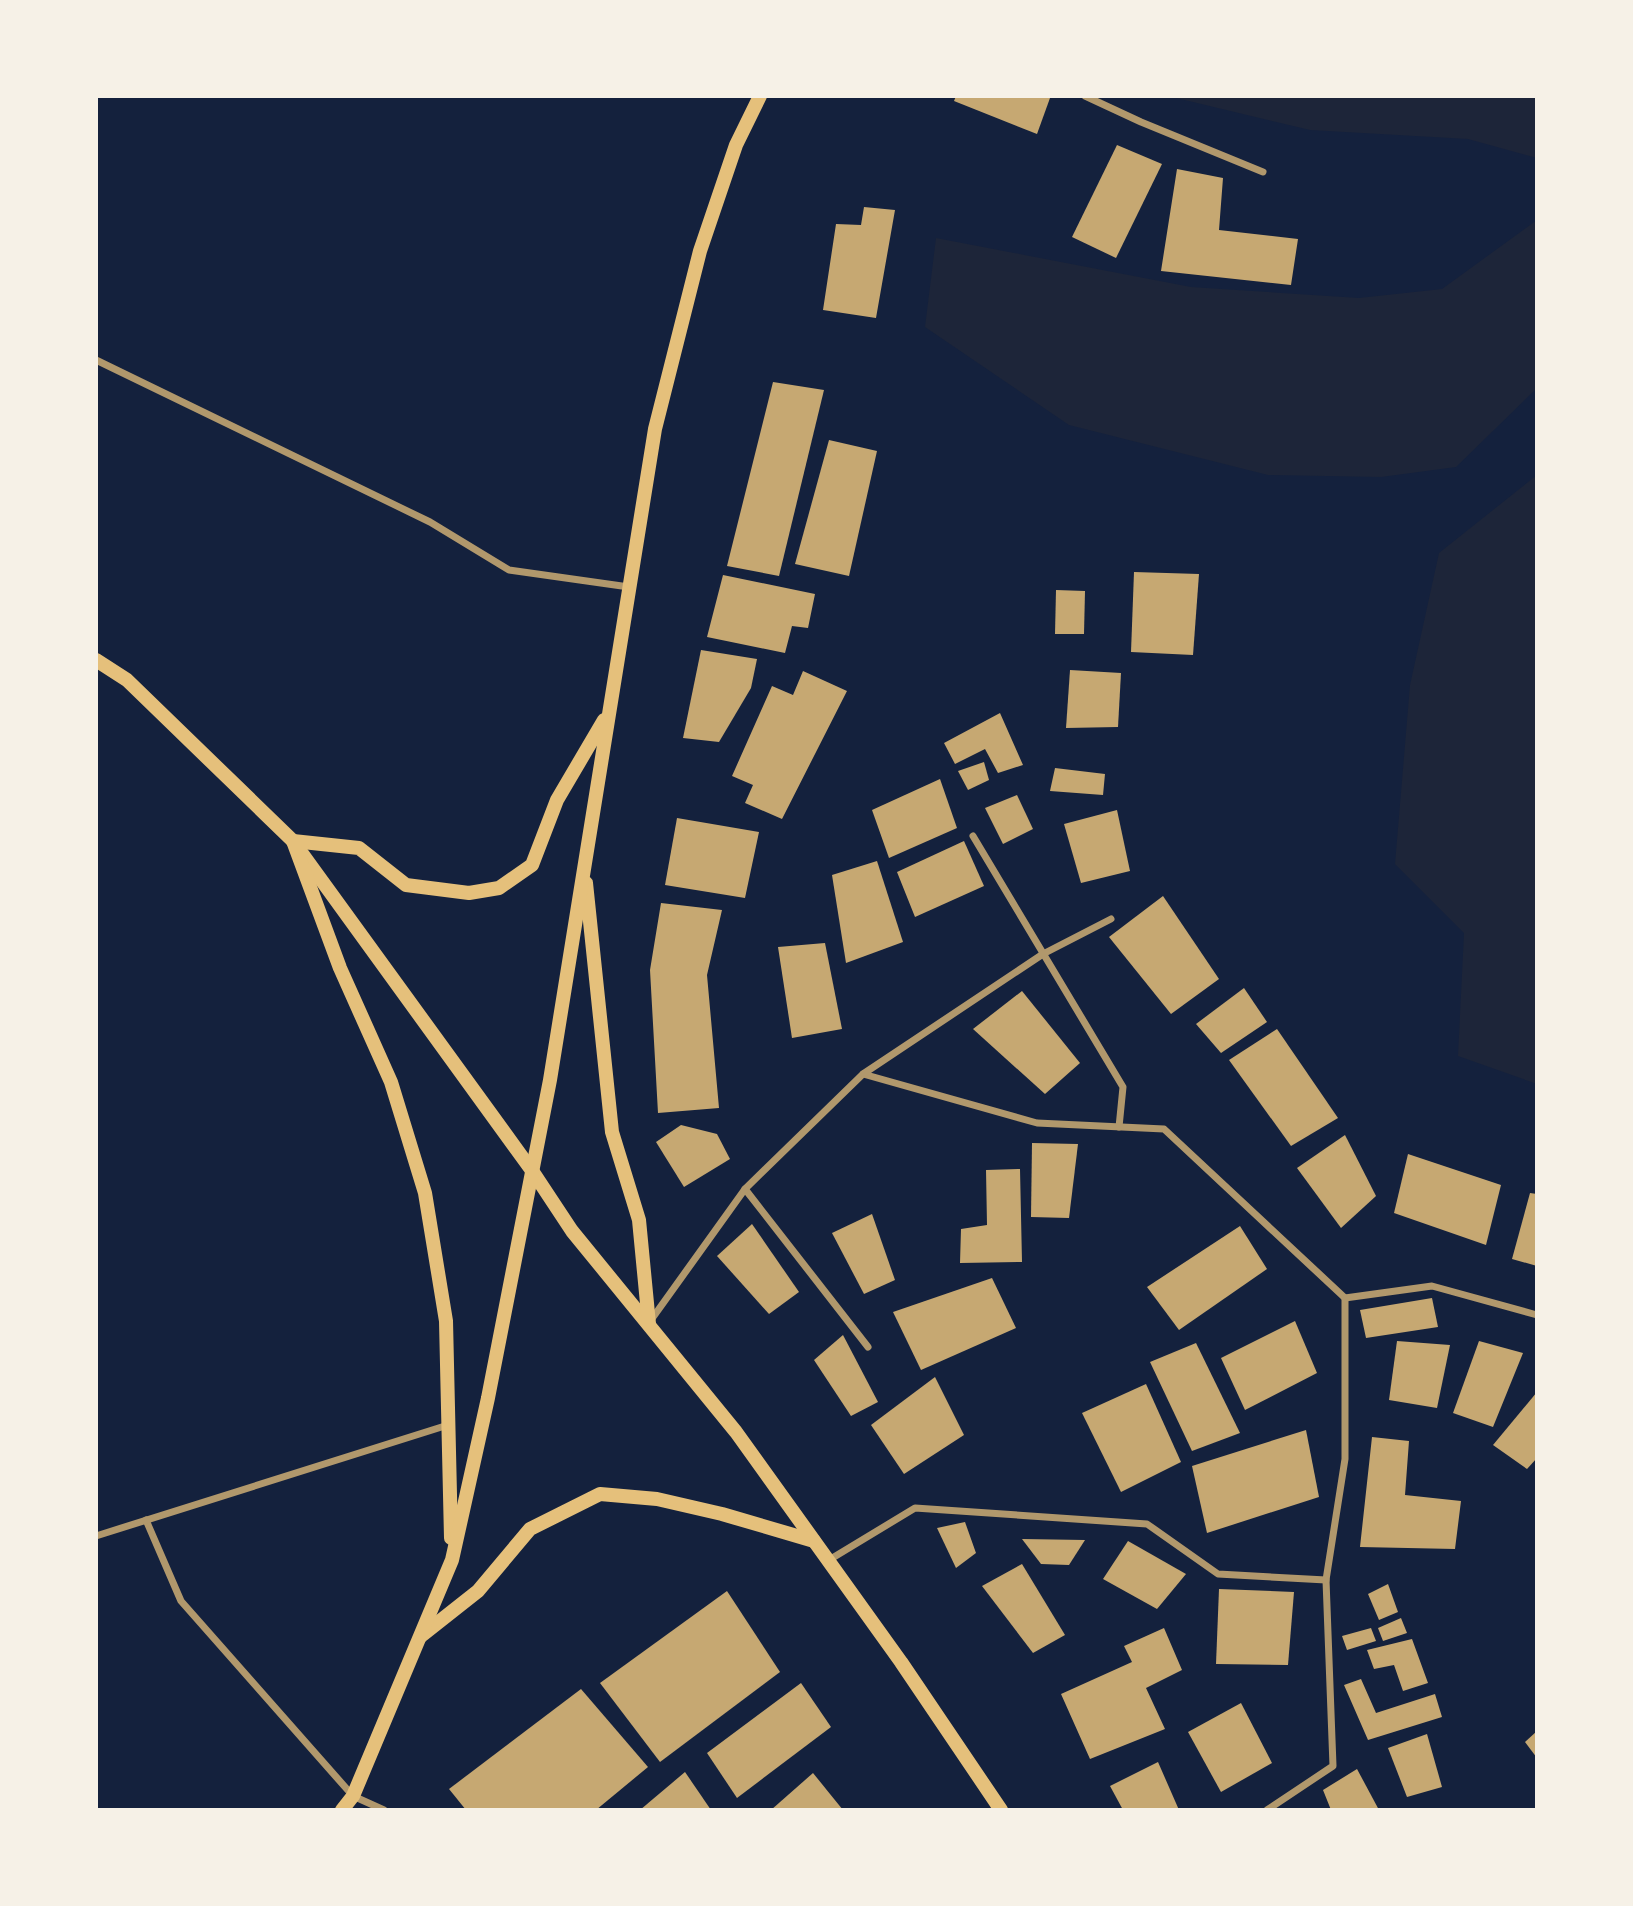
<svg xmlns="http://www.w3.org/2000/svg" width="1633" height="1906" font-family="Lato,sans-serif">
  <rect width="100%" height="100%" fill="#14213d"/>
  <!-- green -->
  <g fill="#1d2539">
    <polygon points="1168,96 1537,96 1537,158 1468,139 1310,130"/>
    <polygon points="1537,220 1537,388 1456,467 1381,477 1268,475 1069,425 925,327 936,238 1191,287 1359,298 1442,289"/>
    <polygon points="1537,475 1537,1084 1458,1056 1464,933 1395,864 1410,685 1439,553"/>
  </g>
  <!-- building -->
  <g fill="#c6a872">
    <polygon points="956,96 1046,96 1050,98 1037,134 954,101"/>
    <polygon points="1117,145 1162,164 1116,258 1072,237"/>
    <polygon points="1177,169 1223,178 1219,230 1298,239 1291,285 1161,271"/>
    <polygon points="864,207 895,210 876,318 823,310 836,224 861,225"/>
    <polygon points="773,382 824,390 779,576 727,566"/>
    <polygon points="829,440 877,451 849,576 795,564"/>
    <polygon points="1134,572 1199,574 1193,655 1131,652"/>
    <polygon points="723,575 815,594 808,628 792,626 785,653 707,637"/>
    <polygon points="1056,590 1085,591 1084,634 1055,634"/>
    <polygon points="701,650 757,659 751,688 719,742 683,738"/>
    <polygon points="1070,670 1121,673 1118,727 1066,728"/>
    <polygon points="803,671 847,691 782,819 745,803 753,785 732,776 772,686 793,695"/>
    <polygon points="1000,713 1023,765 998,773 985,749 955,764 944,743"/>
    <polygon points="984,762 989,780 968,790 958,771"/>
    <polygon points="1055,768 1105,774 1103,795 1050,791"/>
    <polygon points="940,779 957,828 889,858 872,810"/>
    <polygon points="1017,795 1033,829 1003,844 985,808"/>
    <polygon points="1117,810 1130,871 1081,883 1064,824"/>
    <polygon points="677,818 759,832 745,898 665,885"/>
    <polygon points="964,841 984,886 915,917 897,872"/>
    <polygon points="877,861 903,942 846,963 832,875"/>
    <polygon points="1163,896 1219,979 1171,1014 1109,937"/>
    <polygon points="661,903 722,910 707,975 719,1108 658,1113 650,970"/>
    <polygon points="825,943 842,1029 792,1038 778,947"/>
    <polygon points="1244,988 1267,1022 1221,1053 1196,1024"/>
    <polygon points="1022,991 1080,1063 1045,1094 973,1029"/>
    <polygon points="1277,1029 1338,1118 1291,1146 1229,1060"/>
    <polygon points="681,1125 717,1134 730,1159 684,1187 656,1142"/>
    <polygon points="1345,1135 1376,1196 1341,1228 1297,1168"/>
    <polygon points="1032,1143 1078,1144 1069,1218 1031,1217"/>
    <polygon points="1408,1154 1501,1185 1486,1245 1394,1213"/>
    <polygon points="1020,1169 1022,1262 960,1263 961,1229 987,1225 986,1170"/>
    <polygon points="1530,1193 1537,1194 1537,1266 1512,1259"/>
    <polygon points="872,1214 895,1280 864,1294 832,1233"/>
    <polygon points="752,1224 799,1292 769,1314 717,1256"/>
    <polygon points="1240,1226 1267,1269 1179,1330 1147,1287"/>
    <polygon points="992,1278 1016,1328 921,1370 893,1312"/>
    <polygon points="1432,1298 1438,1327 1366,1338 1360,1310"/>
    <polygon points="1295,1321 1317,1373 1245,1410 1221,1358"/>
    <polygon points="843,1335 878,1402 851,1416 814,1360"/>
    <polygon points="1397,1341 1450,1345 1437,1408 1389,1400"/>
    <polygon points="1479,1341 1523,1353 1493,1427 1453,1413"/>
    <polygon points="1196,1343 1240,1433 1192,1451 1150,1362"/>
    <polygon points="935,1377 964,1435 904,1474 871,1425"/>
    <polygon points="1146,1384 1181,1462 1121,1492 1082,1413"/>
    <polygon points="1537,1392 1537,1458 1527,1469 1493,1445"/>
    <polygon points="1306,1430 1319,1497 1207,1533 1192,1466"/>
    <polygon points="1372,1437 1409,1441 1405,1495 1461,1501 1455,1549 1360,1547"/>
    <polygon points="965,1522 976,1553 956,1568 937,1528"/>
    <polygon points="1022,1539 1085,1540 1069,1565 1041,1564"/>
    <polygon points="1128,1541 1186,1574 1157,1609 1103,1579"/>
    <polygon points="1022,1564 1065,1635 1033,1653 982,1586"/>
    <polygon points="1388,1584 1398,1612 1379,1620 1368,1594"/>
    <polygon points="1219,1589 1294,1592 1288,1665 1216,1664"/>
    <polygon points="727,1591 780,1672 660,1762 600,1683"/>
    <polygon points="1401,1618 1407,1633 1383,1641 1378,1628"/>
    <polygon points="1164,1628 1182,1670 1146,1688 1165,1729 1090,1759 1061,1694 1132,1662 1124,1646"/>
    <polygon points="1371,1628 1376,1641 1347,1650 1342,1636"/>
    <polygon points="1412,1639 1428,1683 1403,1691 1394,1665 1374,1669 1367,1650"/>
    <polygon points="1361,1679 1376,1713 1435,1694 1442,1717 1368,1740 1344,1685"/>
    <polygon points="801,1683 831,1727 737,1798 707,1753"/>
    <polygon points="581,1689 648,1767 596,1810 466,1810 449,1789"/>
    <polygon points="1241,1703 1272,1763 1221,1792 1188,1732"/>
    <polygon points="1537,1731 1537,1758 1525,1742"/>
    <polygon points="1427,1734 1442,1787 1407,1797 1388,1748"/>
    <polygon points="1158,1762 1179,1810 1123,1810 1110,1786"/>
    <polygon points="1357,1769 1379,1810 1331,1810 1323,1790"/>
    <polygon points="685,1772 711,1810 640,1810"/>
    <polygon points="813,1773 843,1810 771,1810"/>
  </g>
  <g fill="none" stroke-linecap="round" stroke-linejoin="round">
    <!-- minor -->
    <g stroke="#b1986c" stroke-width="7">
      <polyline points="1085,96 1141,122 1263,172"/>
      <polyline points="96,360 430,522 509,570 629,587"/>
      <polyline points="973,836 1123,1087 1119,1127"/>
      <polyline points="863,1074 1037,1123 1164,1129 1345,1298 1432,1286 1537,1315"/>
      <polyline points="745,1189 868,1347"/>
      <polyline points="651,1320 745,1189 863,1074 1043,954 1111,919"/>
      <polyline points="146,1520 181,1601 353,1796 384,1810"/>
      <polyline points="96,1536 448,1425"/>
      <polyline points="829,1560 915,1508 1147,1524 1218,1574 1326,1580"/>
      <polyline points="1267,1810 1333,1766 1326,1580 1345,1459 1345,1298"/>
    </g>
    <!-- secondary -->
    <g stroke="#e5c07b" stroke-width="14">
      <polyline points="96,660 127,680 293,841 533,1172 572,1231 736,1432 901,1662 1001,1810"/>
      <polyline points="586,883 612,1132 639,1220 649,1324"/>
      <polyline points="451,1538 446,1321 425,1193 391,1082 340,968 293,841 359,848 406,885 469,893 499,888 532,865 557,800 604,720"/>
      <polyline points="421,1636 478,1591 530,1529 600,1494 657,1499 722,1514 814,1541"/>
      <polyline points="342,1810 353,1796 452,1560 488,1398 550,1080 655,429 700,251 736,145 760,96"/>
    </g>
  </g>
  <!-- border -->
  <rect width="1633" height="1906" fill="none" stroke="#f6f1e7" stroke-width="196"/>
</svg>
